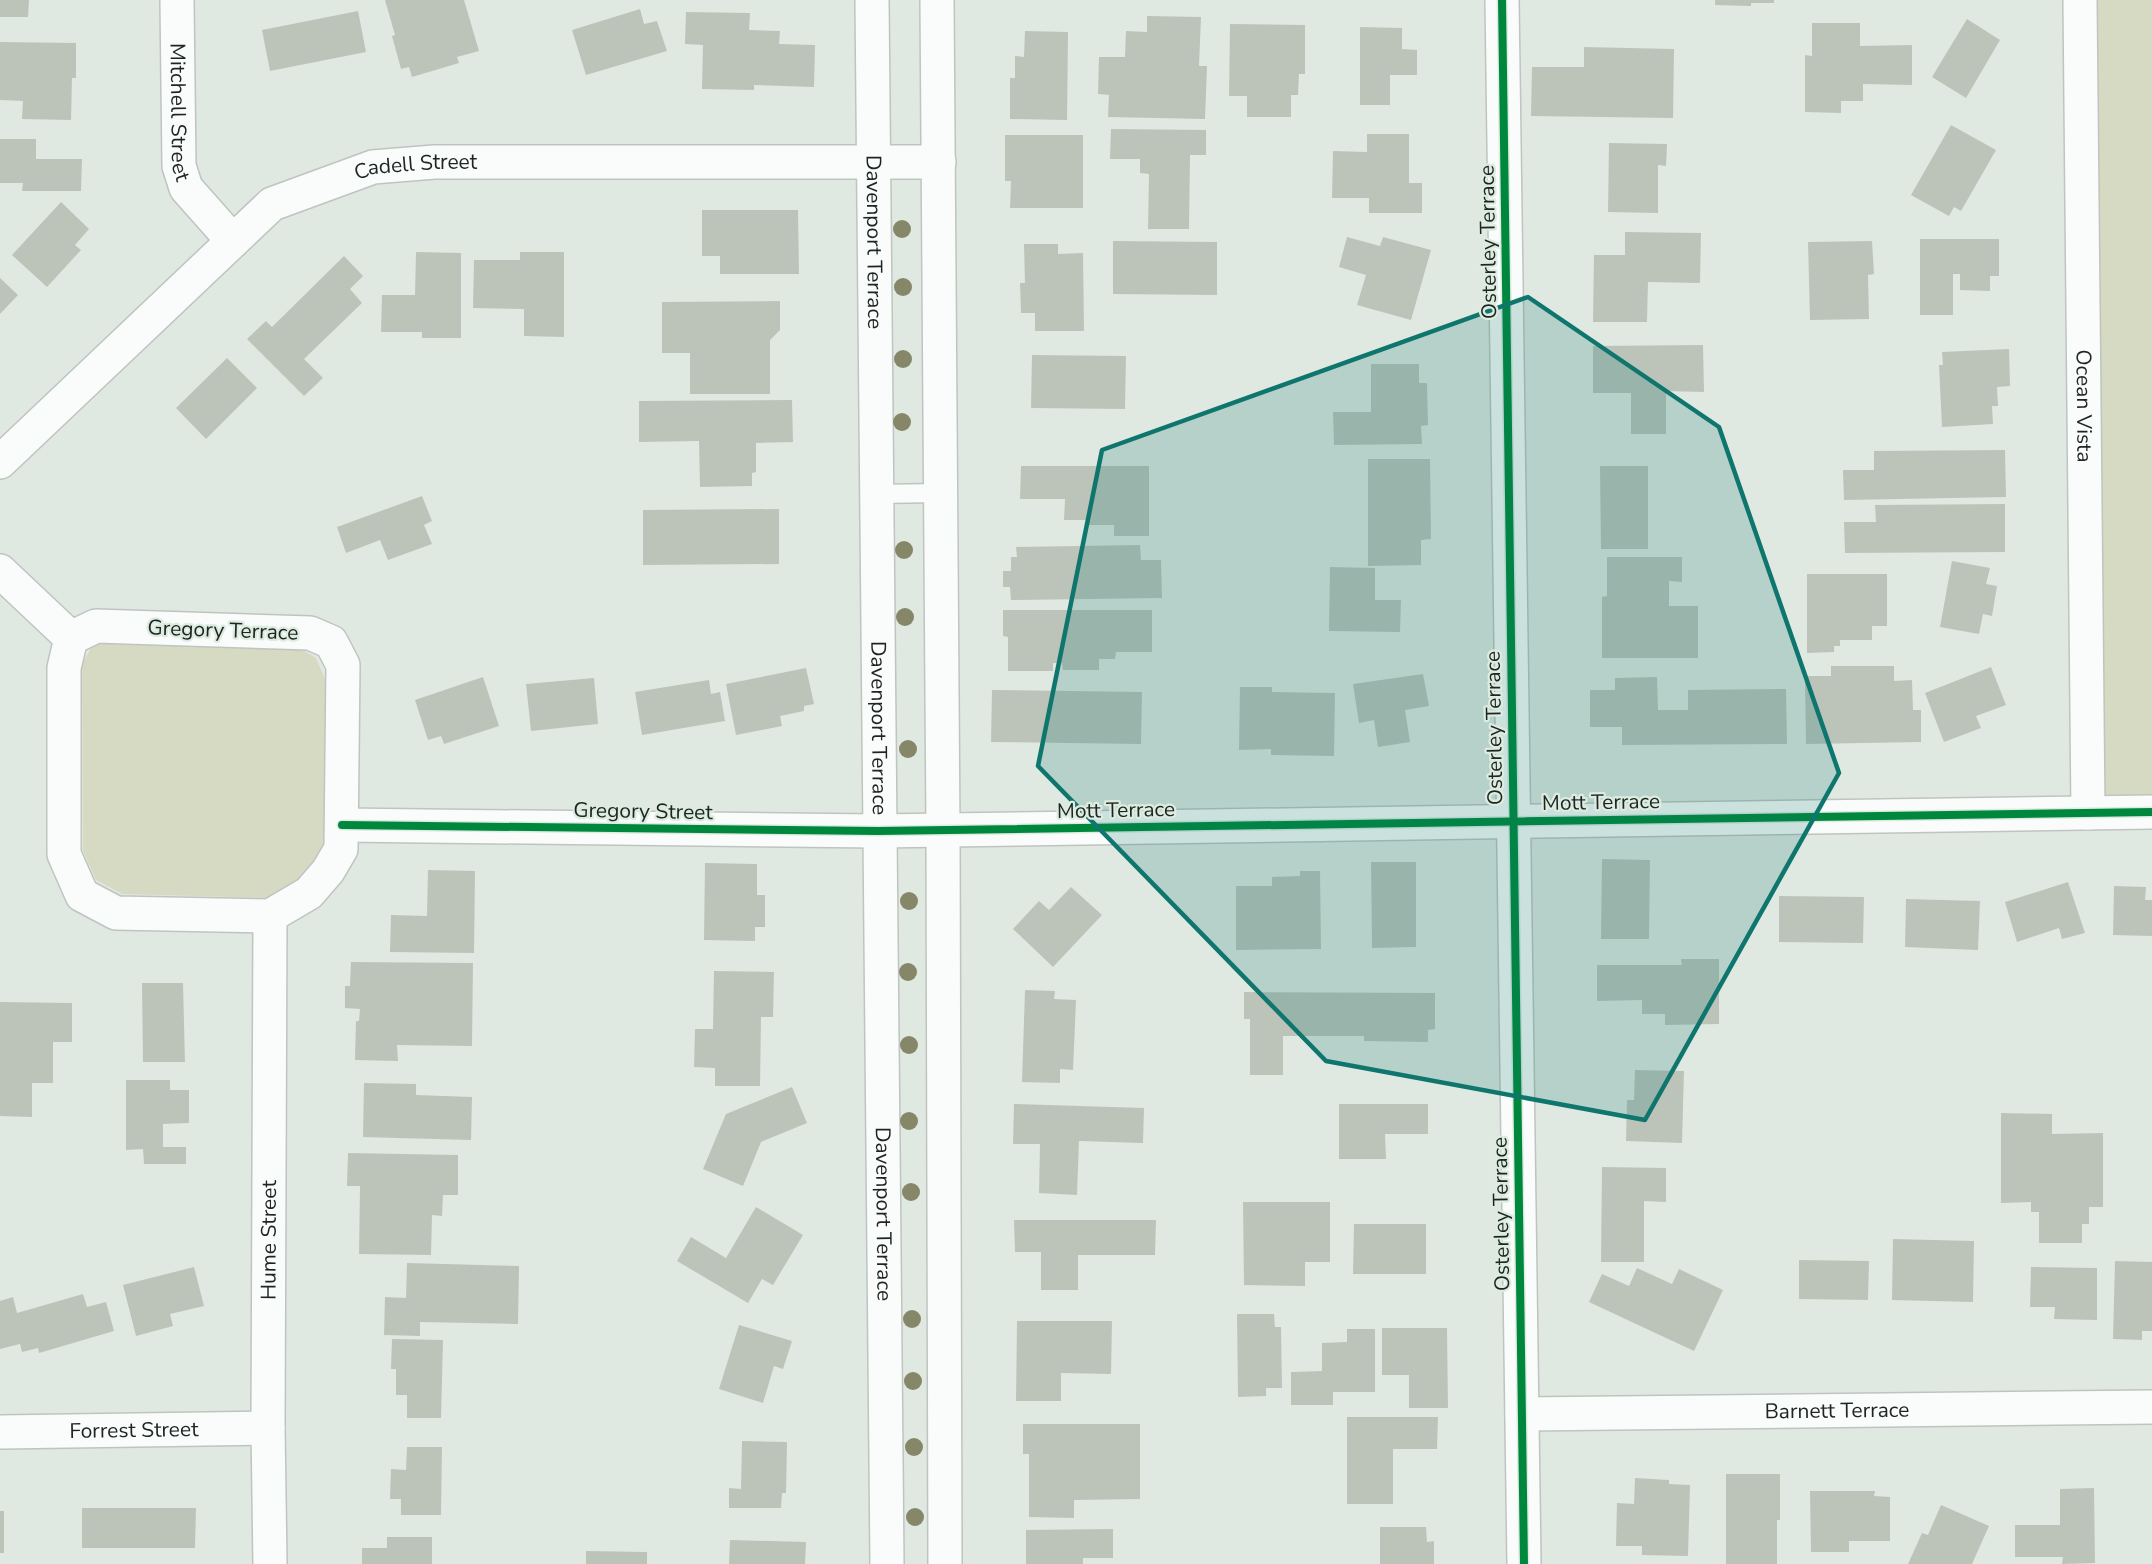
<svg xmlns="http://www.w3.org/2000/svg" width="2152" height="1564" font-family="'Nunito Sans',sans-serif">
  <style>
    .green { fill: #d7dac3 }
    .building { fill: #bcc4ba }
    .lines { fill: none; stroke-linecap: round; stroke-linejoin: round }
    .service-casing { stroke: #bfc4c0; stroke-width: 21 }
    .minor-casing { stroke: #bfc4c0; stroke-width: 36 }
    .service { stroke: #fafcfb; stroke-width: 18 }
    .minor { stroke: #fafcfb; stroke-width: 33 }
    .cycleway-casing { stroke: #ddece1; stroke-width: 11 }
    .cycleway { stroke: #00873e; stroke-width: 8 }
    .tree { fill: #858768 }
    .marked { fill: #0f766e; fill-opacity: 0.2; stroke: #0f766e; stroke-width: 4.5; stroke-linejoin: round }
    .labels { text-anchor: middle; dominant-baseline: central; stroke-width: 4.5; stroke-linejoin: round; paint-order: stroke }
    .street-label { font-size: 21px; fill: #1e2420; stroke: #ddece1 }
  </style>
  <rect width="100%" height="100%" fill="#e0e8e2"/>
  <!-- green -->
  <g class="green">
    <polygon points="2089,0 2152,0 2152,803 2095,803"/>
    <polygon points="104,642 294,645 316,658 325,679 325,846 315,869 295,885 265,898 122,894 96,880 83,851 82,664 91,648"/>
  </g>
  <!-- building -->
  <g class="building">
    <polygon points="0,0 29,0 28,17 0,17"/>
    <polygon points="385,0 464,0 479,51 457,57 459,63 412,77 409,67 401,69 392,36 395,35"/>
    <polygon points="1715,0 1774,0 1774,3 1751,3 1751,6 1715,5"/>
    <polygon points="640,9 644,24 657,21 667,51 586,75 572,30"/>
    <polygon points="358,11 366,52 270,71 262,30"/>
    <polygon points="686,12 750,13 749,30 780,31 779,44 815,45 814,87 754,85 754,90 702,89 703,45 685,44"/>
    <polygon points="1147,16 1201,17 1199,66 1207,66 1205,119 1108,117 1109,95 1098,94 1099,57 1125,57 1126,31 1147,32"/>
    <polygon points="1967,19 2000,40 1966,98 1932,77"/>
    <polygon points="1812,23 1860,23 1860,46 1912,45 1912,85 1863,84 1863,101 1841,101 1841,113 1805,112 1805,55 1812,56"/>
    <polygon points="1230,24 1305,25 1305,74 1299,74 1298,95 1291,95 1291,117 1247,117 1247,96 1229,96"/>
    <polygon points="1360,27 1402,28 1402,49 1417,50 1417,75 1390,75 1390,105 1360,105"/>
    <polygon points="1025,31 1068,32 1067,120 1010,119 1010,78 1015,78 1015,56 1024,57"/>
    <polygon points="0,42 76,43 76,78 72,78 71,120 22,119 23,101 0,100"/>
    <polygon points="1584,47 1674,49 1673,118 1531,116 1532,67 1584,67"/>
    <polygon points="1951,125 1996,150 1961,211 1954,207 1949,216 1911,195"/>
    <polygon points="1111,129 1206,130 1206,155 1190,155 1189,229 1148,229 1149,174 1140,173 1140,159 1110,159"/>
    <polygon points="1367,134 1409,134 1409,183 1422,183 1422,213 1369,213 1369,198 1332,198 1333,151 1367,152"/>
    <polygon points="1005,135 1083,135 1083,208 1010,208 1011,181 1005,181"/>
    <polygon points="0,139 36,139 36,159 82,159 81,191 22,191 23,183 0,183"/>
    <polygon points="1609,143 1667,144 1666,166 1658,165 1658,213 1608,212"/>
    <polygon points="61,202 89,229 75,245 81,250 47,287 12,255"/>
    <polygon points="702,210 798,210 799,274 720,274 720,256 702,256"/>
    <polygon points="1625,232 1701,233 1700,283 1648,282 1647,322 1593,322 1594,255 1625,255"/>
    <polygon points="1347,237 1380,246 1383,237 1431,250 1411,320 1357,305 1366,275 1339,267"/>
    <polygon points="1920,239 1999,239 1999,276 1990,276 1990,291 1960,290 1960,274 1953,274 1953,315 1920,315"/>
    <polygon points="1113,241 1217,242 1217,295 1113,294"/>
    <polygon points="1872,241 1874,274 1868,275 1869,319 1810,320 1808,242"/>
    <polygon points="1024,244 1058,244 1058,254 1083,253 1084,331 1035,331 1035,313 1021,313 1020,283 1025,283"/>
    <polygon points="416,252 461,253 461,338 422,338 422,332 381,332 382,295 415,295"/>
    <polygon points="520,252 564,252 564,337 524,336 524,309 473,308 474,260 520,260"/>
    <polygon points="344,256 363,276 350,289 362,303 304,359 323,378 304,396 247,339 266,321 272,327"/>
    <polygon points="0,278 18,295 0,314"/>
    <polygon points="780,301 780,330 770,340 770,394 690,394 690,353 662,353 662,302"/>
    <polygon points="1703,345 1704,392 1666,391 1666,434 1631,434 1631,393 1593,393 1593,346"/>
    <polygon points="2009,349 2010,386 1997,387 1998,406 1992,406 1993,424 1942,427 1939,365 1943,365 1942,352"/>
    <polygon points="1032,355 1126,356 1125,409 1031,408"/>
    <polygon points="227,358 257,388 206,439 176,408"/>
    <polygon points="1371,364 1419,364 1419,383 1427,383 1428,425 1421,426 1422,444 1334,445 1333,412 1371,412"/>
    <polygon points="792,400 793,442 756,443 756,472 752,473 752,486 700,487 699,441 639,442 639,401"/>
    <polygon points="2005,450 2006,497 1844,500 1843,470 1874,470 1874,451"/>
    <polygon points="1368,459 1430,459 1431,539 1421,540 1421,565 1368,566"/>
    <polygon points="1021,466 1149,466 1149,536 1114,536 1114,525 1087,525 1087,520 1064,520 1065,499 1020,499"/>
    <polygon points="1600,466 1648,466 1648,549 1601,549"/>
    <polygon points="422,496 432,521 424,525 432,544 388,560 380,540 346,553 337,527"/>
    <polygon points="2005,504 2005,552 1845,553 1844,522 1876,522 1875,505"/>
    <polygon points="779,509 779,564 643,565 643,510"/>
    <polygon points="1140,545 1141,560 1161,560 1162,598 1011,600 1010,587 1003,587 1003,571 1011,571 1011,557 1017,557 1016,547"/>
    <polygon points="1607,557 1682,557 1682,582 1669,581 1669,606 1698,606 1698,658 1602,658 1602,597 1607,596"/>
    <polygon points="1952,561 1990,568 1986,584 1997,586 1992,616 1983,614 1979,634 1940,627"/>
    <polygon points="1330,567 1375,568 1375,600 1401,600 1400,632 1329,631"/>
    <polygon points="1807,574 1887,574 1887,626 1872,626 1872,640 1840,640 1840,646 1834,646 1834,652 1807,653"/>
    <polygon points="1003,610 1152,610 1152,652 1116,652 1115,659 1099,659 1099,670 1063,670 1062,663 1053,663 1053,671 1008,671 1008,637 1003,636"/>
    <polygon points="1831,666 1894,666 1894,681 1912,680 1913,710 1921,710 1921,742 1806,744 1805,676 1831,676"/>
    <polygon points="1991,667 2006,705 1976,716 1981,728 1944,742 1925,693"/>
    <polygon points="806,668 814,704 804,706 804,711 780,716 782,726 736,735 726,684"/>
    <polygon points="1423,674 1429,706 1405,710 1410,742 1378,747 1374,720 1359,723 1353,684"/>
    <polygon points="483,677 499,726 444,744 441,736 428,740 415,700"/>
    <polygon points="1657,677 1658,710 1688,710 1688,690 1786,689 1787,744 1622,745 1622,727 1590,727 1590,690 1615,690 1615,678"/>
    <polygon points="594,678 598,724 531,731 526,684"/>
    <polygon points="709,680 711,694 720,692 725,721 642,735 635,692"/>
    <polygon points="1240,687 1272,687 1272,692 1335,693 1334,756 1271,755 1271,749 1239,750"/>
    <polygon points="992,690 1142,692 1141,744 991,742"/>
    <polygon points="1602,859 1650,860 1649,939 1601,939"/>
    <polygon points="1371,862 1416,862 1416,947 1372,948"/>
    <polygon points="705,863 757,864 757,895 765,895 765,927 755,927 755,941 704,940"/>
    <polygon points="428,870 475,871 474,953 390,952 391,915 427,916"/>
    <polygon points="1300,871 1320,871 1321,949 1236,950 1236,886 1272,886 1272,877 1300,876"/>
    <polygon points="2068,882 2085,933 2062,939 2059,928 2017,942 2005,902"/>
    <polygon points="2114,886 2146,887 2145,900 2152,900 2152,936 2113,935"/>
    <polygon points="1071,887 1102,915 1053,967 1013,929 1039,901 1049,910"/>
    <polygon points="1779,896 1864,897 1863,943 1779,942"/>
    <polygon points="1906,899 1980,901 1978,950 1905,947"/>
    <polygon points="1681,959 1719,959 1719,1024 1665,1025 1665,1014 1642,1014 1642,1000 1597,1001 1597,965 1682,965"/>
    <polygon points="351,962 473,963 472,1046 397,1045 398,1061 355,1060 356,1021 359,1021 360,1009 345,1008 345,986 350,986"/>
    <polygon points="714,971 774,972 773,1017 761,1017 760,1086 715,1086 715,1068 694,1067 695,1029 713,1029"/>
    <polygon points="142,983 183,983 185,1062 143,1062"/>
    <polygon points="1025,990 1055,991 1054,999 1076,1000 1073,1070 1060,1069 1060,1083 1022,1082"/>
    <polygon points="1244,992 1435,993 1435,1029 1428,1030 1428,1042 1364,1041 1364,1036 1283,1036 1283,1075 1250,1075 1250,1019 1244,1019"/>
    <polygon points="0,1002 72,1003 72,1042 53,1042 53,1083 32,1083 32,1117 0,1116"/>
    <polygon points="1635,1070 1684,1071 1682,1143 1626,1141 1627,1100 1634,1100"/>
    <polygon points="126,1080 170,1080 170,1090 189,1090 189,1123 163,1124 163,1147 186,1147 186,1164 144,1164 143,1149 126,1150"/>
    <polygon points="364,1083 416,1084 416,1095 472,1097 471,1140 363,1137"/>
    <polygon points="792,1087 807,1123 761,1142 743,1186 703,1169 726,1114"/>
    <polygon points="1014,1104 1144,1108 1143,1143 1079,1141 1077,1195 1039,1193 1040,1144 1013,1144"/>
    <polygon points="1339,1104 1428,1104 1428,1134 1385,1134 1386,1159 1339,1159"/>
    <polygon points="2001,1113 2052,1114 2052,1134 2103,1133 2103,1207 2089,1207 2089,1224 2082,1224 2082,1243 2039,1243 2039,1212 2031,1212 2031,1202 2001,1203"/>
    <polygon points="348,1153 458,1155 458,1195 443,1195 442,1216 432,1215 431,1255 359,1254 360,1186 347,1186"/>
    <polygon points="1602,1167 1666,1168 1666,1202 1644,1201 1644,1262 1601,1262"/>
    <polygon points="1243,1202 1330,1202 1330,1262 1305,1262 1305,1286 1244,1285"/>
    <polygon points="756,1207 803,1235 773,1285 762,1279 748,1303 677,1261 691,1237 726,1258"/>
    <polygon points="1014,1220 1156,1220 1155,1255 1078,1255 1078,1290 1041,1290 1041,1252 1015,1252"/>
    <polygon points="1354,1224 1426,1224 1426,1274 1353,1274"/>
    <polygon points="1893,1239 1974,1241 1973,1302 1892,1300"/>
    <polygon points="1799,1260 1869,1261 1868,1300 1799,1299"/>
    <polygon points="2115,1261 2152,1262 2152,1331 2142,1331 2142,1340 2113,1339"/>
    <polygon points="407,1263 519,1266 518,1324 420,1322 420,1336 384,1335 385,1297 406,1298"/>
    <polygon points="194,1267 204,1306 170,1314 173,1326 136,1336 123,1285"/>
    <polygon points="2031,1267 2097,1268 2097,1320 2054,1319 2055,1307 2030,1307"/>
    <polygon points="1637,1268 1672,1284 1679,1269 1723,1290 1694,1351 1589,1302 1602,1274 1629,1286"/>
    <polygon points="83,1294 87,1307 106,1302 114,1331 39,1353 38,1348 22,1352 20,1344 0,1349 0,1301 13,1297 17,1313"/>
    <polygon points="1237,1314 1274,1314 1275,1327 1281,1327 1282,1388 1266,1388 1266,1396 1238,1397"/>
    <polygon points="1017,1321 1112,1321 1111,1374 1061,1373 1061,1401 1016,1401"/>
    <polygon points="739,1325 792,1341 783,1369 774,1366 763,1403 719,1389"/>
    <polygon points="1382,1328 1447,1328 1448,1408 1409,1408 1409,1375 1382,1375"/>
    <polygon points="1347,1329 1375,1329 1375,1392 1333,1392 1333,1405 1291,1405 1291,1372 1322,1371 1322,1343 1347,1342"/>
    <polygon points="392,1339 443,1340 441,1418 407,1418 407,1395 396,1395 396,1369 391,1369"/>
    <polygon points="1347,1417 1438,1417 1437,1449 1393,1449 1393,1504 1347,1504"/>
    <polygon points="1023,1424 1140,1424 1140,1499 1074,1500 1074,1518 1029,1517 1029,1454 1023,1454"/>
    <polygon points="742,1441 787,1442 786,1493 782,1493 781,1508 729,1508 729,1488 741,1489"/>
    <polygon points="407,1447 442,1447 441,1515 401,1515 401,1499 390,1499 391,1469 406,1470"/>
    <polygon points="1726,1474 1780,1474 1780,1520 1777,1520 1777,1564 1726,1564"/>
    <polygon points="1635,1478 1669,1480 1669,1484 1690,1485 1688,1556 1642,1555 1642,1546 1616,1546 1617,1503 1634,1504"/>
    <polygon points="2094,1488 2095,1563 2062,1564 2063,1557 2015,1557 2015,1525 2060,1525 2060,1489"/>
    <polygon points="1810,1491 1875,1491 1874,1496 1890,1497 1890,1541 1849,1541 1849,1552 1811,1552"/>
    <polygon points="1941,1505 1989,1526 1972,1564 1908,1564 1922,1533 1928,1535"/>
    <polygon points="82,1508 196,1508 195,1548 82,1548"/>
    <rect x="0" y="1511" width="4" height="42"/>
    <polygon points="1380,1527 1426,1527 1427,1542 1434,1541 1434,1564 1380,1564"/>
    <polygon points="1113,1529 1113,1558 1083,1558 1083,1564 1026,1564 1026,1530"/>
    <polygon points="387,1537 432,1537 432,1564 362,1564 362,1548 387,1548"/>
    <polygon points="730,1540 806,1542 805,1564 729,1564"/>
    <polygon points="586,1551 647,1552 647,1564 586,1564"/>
  </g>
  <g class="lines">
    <!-- service casing -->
    <g class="service-casing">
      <polyline id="service" points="876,494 940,493"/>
    </g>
    <!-- minor casing -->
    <g class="minor-casing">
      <g id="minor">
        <path id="s1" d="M177,0L179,166L186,188L233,241"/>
        <path id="s2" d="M872,0L887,1564"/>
        <polyline points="937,0 943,831 945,1564"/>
        <polyline points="1502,0 1524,1564"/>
        <path id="s3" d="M2080,0L2088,813"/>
        <path id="s4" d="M0,462L272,204L373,167L434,162H939"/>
        <polyline points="0,571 71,638"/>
        <polygon points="96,626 310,633 331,642 343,665 341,849 328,871 309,893 270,916 116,913 82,895 64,854 64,668 71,638"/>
        <polyline points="342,825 878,831 2152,812"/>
        <path id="s5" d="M1522,1414L2152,1407"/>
        <path id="s6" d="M0,1432L268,1428"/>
        <path id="s7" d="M270,1564L268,1428L270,916"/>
      </g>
    </g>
    <!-- service -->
    <use href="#service" class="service"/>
    <!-- minor -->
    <use href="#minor" class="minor"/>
    <!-- cycleway casing -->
    <g class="cycleway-casing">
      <g id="cycleway">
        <polyline points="1502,0 1524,1564"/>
        <polyline points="342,825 878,831 2152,812"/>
      </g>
    </g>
    <!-- cycleway -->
    <use href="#cycleway" class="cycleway"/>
  </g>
  <!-- trees -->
  <g class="tree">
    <circle cx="902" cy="229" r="9"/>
    <circle cx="903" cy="287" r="9"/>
    <circle cx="903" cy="359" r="9"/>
    <circle cx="902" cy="422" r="9"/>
    <circle cx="904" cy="550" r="9"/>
    <circle cx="905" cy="617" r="9"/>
    <circle cx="908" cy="749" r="9"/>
    <circle cx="909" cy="901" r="9"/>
    <circle cx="908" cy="972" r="9"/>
    <circle cx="909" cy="1045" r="9"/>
    <circle cx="909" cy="1121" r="9"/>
    <circle cx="911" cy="1192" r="9"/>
    <circle cx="912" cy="1319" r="9"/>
    <circle cx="913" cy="1381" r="9"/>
    <circle cx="914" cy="1447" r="9"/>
    <circle cx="915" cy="1517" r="9"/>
  </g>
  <!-- marked area -->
  <path class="marked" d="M1528,297L1719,427L1839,773L1645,1120L1326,1061L1038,766L1102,450Z"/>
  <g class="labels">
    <!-- street labels -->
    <g class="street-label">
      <text stroke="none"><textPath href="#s1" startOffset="112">Mitchell Street</textPath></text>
      <text stroke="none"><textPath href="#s4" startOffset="525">Cadell Street</textPath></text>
      <text stroke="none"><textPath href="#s2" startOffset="242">Davenport Terrace</textPath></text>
      <text transform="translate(1488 242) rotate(-91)">Osterley Terrace</text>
      <text stroke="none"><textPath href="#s3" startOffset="406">Ocean Vista</textPath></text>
      <text transform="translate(223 630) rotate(2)">Gregory Terrace</text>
      <text stroke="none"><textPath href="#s2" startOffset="728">Davenport Terrace</textPath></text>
      <text transform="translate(1494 728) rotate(-91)">Osterley Terrace</text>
      <text transform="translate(1601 802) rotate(-1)">Mott Terrace</text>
      <text transform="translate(1116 810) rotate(-1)">Mott Terrace</text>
      <text transform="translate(643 811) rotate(1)">Gregory Street</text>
      <text stroke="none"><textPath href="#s2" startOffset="1214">Davenport Terrace</textPath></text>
      <text transform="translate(1501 1214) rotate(-91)">Osterley Terrace</text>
      <text stroke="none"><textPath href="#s7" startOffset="324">Hume Street</textPath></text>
      <text stroke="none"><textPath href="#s5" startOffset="315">Barnett Terrace</textPath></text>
      <text stroke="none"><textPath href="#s6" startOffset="134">Forrest Street</textPath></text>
    </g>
  </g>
</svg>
